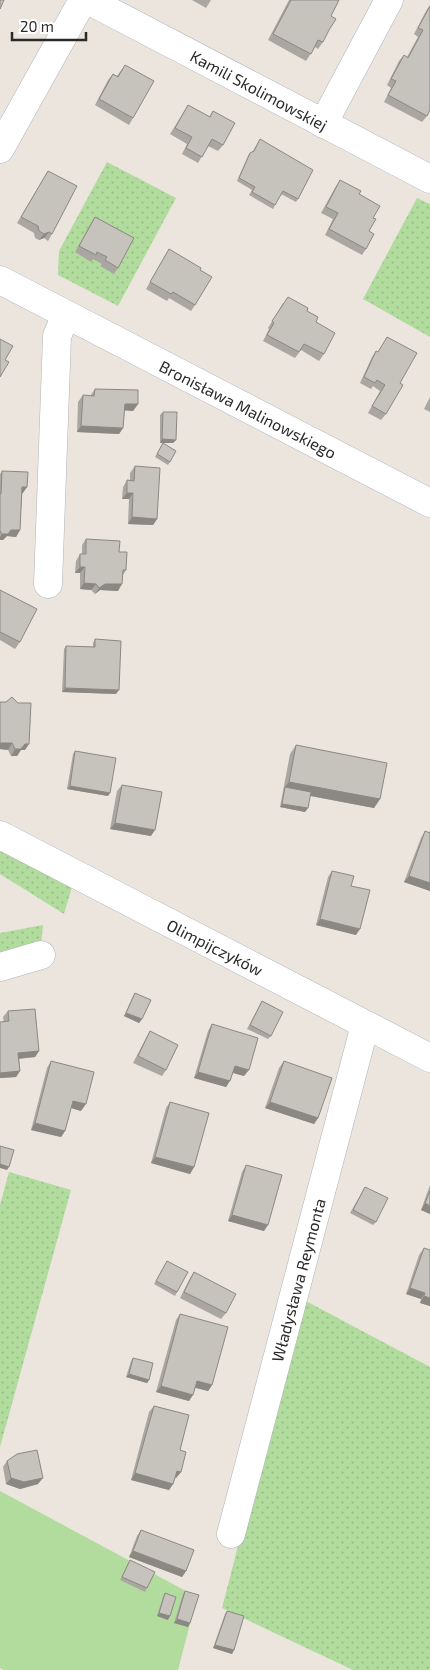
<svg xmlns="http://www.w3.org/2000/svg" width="430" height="1670" font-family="'Exo 2',sans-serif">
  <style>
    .grass { fill: url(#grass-dots) }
    .garden { fill: #b1dc9e }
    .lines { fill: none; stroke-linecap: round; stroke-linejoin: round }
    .minor-casing { stroke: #b0b3bc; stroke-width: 29 }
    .minor { stroke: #fff; stroke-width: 28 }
    .wall { fill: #aaa7a2 }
    .shaded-wall { fill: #8b8884 }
    .building { fill: #c6c2bc; stroke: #8b8884 }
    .labels { text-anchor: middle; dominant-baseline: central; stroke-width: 4; stroke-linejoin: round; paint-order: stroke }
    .street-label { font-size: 16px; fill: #2a2a2a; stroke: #fff }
  </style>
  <defs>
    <pattern id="grass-dots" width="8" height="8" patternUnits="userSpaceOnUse" patternTransform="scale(1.25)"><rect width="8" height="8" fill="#b1dc9e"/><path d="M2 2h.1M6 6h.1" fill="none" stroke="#98bd88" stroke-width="1.8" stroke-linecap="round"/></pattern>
  </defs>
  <rect width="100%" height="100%" fill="#ebe5dd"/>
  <!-- grass -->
  <g class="grass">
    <polygon points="107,162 176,198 118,306 58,275 59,251"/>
    <polygon points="417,198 430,204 430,337 363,299"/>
    <polygon points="0,848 72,887 64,914 0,874"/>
    <polygon points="43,925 41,946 0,956 0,933"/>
    <polygon points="9,1172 71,1190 0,1447 0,1205"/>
    <polygon points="302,1299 430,1367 430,1670 353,1670 222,1608"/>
  </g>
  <!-- garden -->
  <polygon class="garden" points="0,1491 197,1597 178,1670 4,1670 0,1668"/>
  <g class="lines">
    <!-- minor casing -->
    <g class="minor-casing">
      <g id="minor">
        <polyline points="88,0 430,179"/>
        <polyline points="323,124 389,0"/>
        <polyline points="0,149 83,0"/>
        <polyline points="0,280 430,503"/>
        <polyline points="48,584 57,336 66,315"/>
        <polyline points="0,835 430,1058"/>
        <polyline points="0,967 41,955"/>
        <polyline points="231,1534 365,1025"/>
      </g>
    </g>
    <!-- minor -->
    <use href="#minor" class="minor"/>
  </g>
  <!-- wall -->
  <g class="wall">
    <polygon points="192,0 211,0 206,8"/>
    <polygon points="289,0 339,0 331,16 323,42 318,49 315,47 306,61 268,40"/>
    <polygon points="430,5 427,116 422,122 384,102 391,88 387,85 399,61 404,55 407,57 418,37 414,34 426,11"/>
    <polygon points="125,65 133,118 129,125 95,105 108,80 113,74 117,76"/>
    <polygon points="188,105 209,117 213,111 223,145 218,151 208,146 198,163 182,154 187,144 170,134"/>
    <polygon points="260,139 298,199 296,202 281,194 273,209 249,195 252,190 237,181 248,156 250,153 253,151"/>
    <polygon points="48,171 52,234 48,241 44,238 39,240 35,238 34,233 17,223"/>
    <polygon points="340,180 359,194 373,218 369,231 366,249 362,255 325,235 333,219 321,213 336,186"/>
    <polygon points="95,217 118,268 114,274 100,266 102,264 93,259 91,262 75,252 91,223"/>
    <polygon points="169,249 200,270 195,305 191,311 169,298 167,301 146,289"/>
    <polygon points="283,303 307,311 316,322 324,354 319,361 301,350 295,358 263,341 269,329 268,328"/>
    <polygon points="387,337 400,383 386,414 381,420 368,413 380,391 373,386 371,389 360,383 372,357 376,351 378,352"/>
    <polygon points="95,389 138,404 133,411 124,410 123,428 119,434 77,432 78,402 83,395 90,396"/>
    <polygon points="430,397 430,412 424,409"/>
    <polygon points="163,412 176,440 173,443 160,443 160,415"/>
    <polygon points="163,443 170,462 168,465 155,457"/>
    <polygon points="135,466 157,519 153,525 128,524 129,499 122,499 123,487 127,480 130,481 130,473"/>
    <polygon points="2,471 27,487 22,494 20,530 16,537 7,536 3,540 0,540 0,474"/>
    <polygon points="86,539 119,552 126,570 123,575 118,591 100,590 95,594 91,590 80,589 80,573 75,573 76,561 80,554 82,554 82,545"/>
    <polygon points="0,590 20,642 15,649 0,640"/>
    <polygon points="95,639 116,694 62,692 64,649 66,646 93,647 93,643"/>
    <polygon points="0,702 25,750 21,750 17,756 11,756 8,750 0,749"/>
    <polygon points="296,745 380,799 374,808 310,796 305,812 280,807 290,754"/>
    <polygon points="75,751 108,796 67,789 73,754"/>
    <polygon points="122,785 151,836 110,829 117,791"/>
    <polygon points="430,830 430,891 404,882 421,838 425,831 429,833"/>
    <polygon points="332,871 351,886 356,935 316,925 328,877"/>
    <polygon points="135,993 142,1019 139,1023 124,1016 133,996"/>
    <polygon points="262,1001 271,1036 268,1039 247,1029"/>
    <polygon points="8,1011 39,1051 35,1057 19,1059 20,1071 16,1077 0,1078 0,1022 4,1022 3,1017"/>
    <polygon points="212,1024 244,1076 233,1073 226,1087 194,1078 208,1031"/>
    <polygon points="150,1031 166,1070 162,1076 133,1063 146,1038"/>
    <polygon points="51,1061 81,1111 71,1108 65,1131 61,1137 31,1130 47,1068"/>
    <polygon points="284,1061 318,1118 314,1124 265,1108 279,1068"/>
    <polygon points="170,1102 194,1167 190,1174 151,1163 166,1108"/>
    <polygon points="246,1165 264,1231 228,1221 242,1172"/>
    <polygon points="430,1185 430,1214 421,1210"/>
    <polygon points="365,1187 376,1222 373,1225 350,1213"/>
    <polygon points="424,1248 430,1250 430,1306 420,1303 421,1299 406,1294 419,1255"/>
    <polygon points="167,1261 177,1292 175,1296 154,1284"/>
    <polygon points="194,1272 226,1313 221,1319 180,1298 190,1278"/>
    <polygon points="180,1314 212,1385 208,1391 195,1388 189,1401 156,1392 176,1320"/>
    <polygon points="133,1358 149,1380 147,1383 126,1377 131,1361"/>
    <polygon points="154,1406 180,1450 181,1472 176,1478 175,1478 173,1484 169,1490 131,1480 149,1412"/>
    <polygon points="7,1461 38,1484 20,1489 6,1484 3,1467"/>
    <polygon points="141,1530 186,1571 182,1577 129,1557 137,1536"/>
    <polygon points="130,1560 147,1588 145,1592 120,1580"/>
    <polygon points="185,1591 188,1627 174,1623 183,1594"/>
    <polygon points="165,1593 168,1620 157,1616 163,1597"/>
    <polygon points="227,1611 234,1650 232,1654 213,1648 225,1614"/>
  </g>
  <!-- shaded-wall -->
  <g class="shaded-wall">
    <polygon points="49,232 44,238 39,240 44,234"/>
    <polygon points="125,404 138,404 133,411 120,410"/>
    <polygon points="81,426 123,428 119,434 77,432"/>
    <polygon points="162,439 176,440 173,443 160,443"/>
    <polygon points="22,487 27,487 22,494"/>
    <polygon points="127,493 133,493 129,499 122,499"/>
    <polygon points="132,517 157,519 153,525 128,524"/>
    <polygon points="11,530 20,530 16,537 7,536 3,540 0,540 0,537 2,534"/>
    <polygon points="80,567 85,567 80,573 75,573"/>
    <polygon points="84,583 96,584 91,590 80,589"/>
    <polygon points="105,584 122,584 118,591 100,590 95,594 99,588"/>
    <polygon points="65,688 119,690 116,694 62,692"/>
    <polygon points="0,743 12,743 8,750 0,749"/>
    <polygon points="25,744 29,744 25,750 21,750 17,756 11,756 15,749"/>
    <polygon points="289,782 380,799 374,808 285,791 285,787"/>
    <polygon points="70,786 110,793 108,796 67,789"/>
    <polygon points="282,804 308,808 305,812 280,807"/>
    <polygon points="115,823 155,830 151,836 110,829"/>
    <polygon points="409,876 430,883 430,891 404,882"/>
    <polygon points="320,919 360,929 356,935 316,925"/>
    <polygon points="126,1013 142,1019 139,1023 124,1016"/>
    <polygon points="39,1051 35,1057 14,1059 18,1053"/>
    <polygon points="235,1066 249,1070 244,1076 230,1072"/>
    <polygon points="20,1071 16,1077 0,1078 0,1073"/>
    <polygon points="198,1072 230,1081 226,1087 194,1078"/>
    <polygon points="73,1101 86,1104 81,1111 68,1107"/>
    <polygon points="270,1102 318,1118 314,1124 265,1108"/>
    <polygon points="35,1123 65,1131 61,1137 31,1130"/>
    <polygon points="155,1157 194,1167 190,1174 151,1163"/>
    <polygon points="0,1164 9,1167 7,1170 0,1168"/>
    <polygon points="425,1203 430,1206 430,1214 421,1210"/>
    <polygon points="232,1215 268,1225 264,1231 228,1221"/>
    <polygon points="410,1288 425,1293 421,1299 406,1294"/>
    <polygon points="424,1296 430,1298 430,1306 420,1303"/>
    <polygon points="129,1374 149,1380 147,1383 126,1377"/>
    <polygon points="197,1381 212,1385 208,1391 193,1387"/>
    <polygon points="161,1386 193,1395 189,1401 156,1392"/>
    <polygon points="177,1471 181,1472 176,1478 172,1477"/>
    <polygon points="135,1473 173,1484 169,1490 131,1480"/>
    <polygon points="11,1478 43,1478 38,1484 20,1489 6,1484"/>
    <polygon points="133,1551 186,1571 182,1577 129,1557"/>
    <polygon points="159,1613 170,1616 168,1620 157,1616"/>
    <polygon points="177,1619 190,1623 188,1627 174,1623"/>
    <polygon points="215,1645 234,1650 232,1654 213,1648"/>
  </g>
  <!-- building -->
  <g class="building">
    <polygon points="0,0 4,0 0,9"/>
    <polygon points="291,0 339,0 331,16 336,19 329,30 323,42 318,40 311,54 273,34"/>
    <polygon points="430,6 430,110 427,116 388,95 396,81 391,79 404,55 408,58 423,30 418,28"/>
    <polygon points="125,65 154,81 133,118 99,99 113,74 118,77"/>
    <polygon points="188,105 210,117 213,111 235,123 223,145 212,139 202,157 186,148 192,137 175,128"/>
    <polygon points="260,139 313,170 298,199 283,191 275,205 252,192 255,187 239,178 250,153 254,151"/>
    <polygon points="48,171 77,186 52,234 49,232 44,234 39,231 38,226 21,217"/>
    <polygon points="340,180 361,191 359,194 380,206 373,218 376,219 369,231 374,234 366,249 329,229 338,213 326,207"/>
    <polygon points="95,217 134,238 118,268 105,260 107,257 97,252 96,255 79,246"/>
    <polygon points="169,249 201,268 200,270 212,277 195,305 173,292 171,294 150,282"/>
    <polygon points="288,297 308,308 307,311 318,317 316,322 335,333 324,354 304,344 299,352 267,335 274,323 272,321"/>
    <polygon points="387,337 417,353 400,383 403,385 386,414 372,406 385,385 377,380 375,383 364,377 376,351 378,352"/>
    <polygon points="0,339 13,346 5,360 9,362 0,377"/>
    <polygon points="95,389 138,390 138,404 125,404 123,428 81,426 83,395 94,396"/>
    <polygon points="163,412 177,412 176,440 162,439"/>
    <polygon points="163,443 176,451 170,462 157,454"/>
    <polygon points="135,466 160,468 157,519 132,517 133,493 127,493 127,480 134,481"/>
    <polygon points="2,471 28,472 27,487 22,487 20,530 11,530 8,534 2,534 0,531 0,494 1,494"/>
    <polygon points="86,539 120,541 119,552 127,552 126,570 123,570 122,584 105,584 99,588 96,584 84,583 85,567 80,567 80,554 86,554"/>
    <polygon points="0,590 37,609 20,642 0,632"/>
    <polygon points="95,639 121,641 119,690 65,688 66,646 95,647"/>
    <polygon points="12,697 18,703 31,703 29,744 25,744 21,749 15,749 12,743 0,743 0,702 6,702"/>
    <polygon points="296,745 387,763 380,799 289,782"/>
    <polygon points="75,751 116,758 110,793 70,786"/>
    <polygon points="122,785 162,792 155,830 115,823"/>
    <polygon points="285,787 311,792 308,808 282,804"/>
    <polygon points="425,831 430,833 430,883 409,876"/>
    <polygon points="332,871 354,876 351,886 370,890 360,929 320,919"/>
    <polygon points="135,993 151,1000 142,1019 126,1013"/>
    <polygon points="262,1001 283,1012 271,1036 250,1025"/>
    <polygon points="35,1009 39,1051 18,1053 20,1071 0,1073 0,1022 9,1021 8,1011"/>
    <polygon points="212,1024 258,1038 249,1070 235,1066 230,1081 198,1072"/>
    <polygon points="150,1031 178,1045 166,1070 138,1056"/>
    <polygon points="51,1061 94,1072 86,1104 73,1101 65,1131 35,1123"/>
    <polygon points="284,1061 332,1078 318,1118 270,1102"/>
    <polygon points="170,1102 209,1113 194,1167 155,1157"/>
    <polygon points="0,1146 14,1150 9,1167 0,1164"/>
    <polygon points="246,1165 282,1175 268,1225 232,1215"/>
    <polygon points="365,1187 388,1198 376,1222 353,1210"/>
    <polygon points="430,1191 430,1206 425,1203"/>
    <polygon points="424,1248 430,1250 430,1298 424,1296 425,1293 410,1288"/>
    <polygon points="167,1261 188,1272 177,1292 156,1281"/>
    <polygon points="194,1272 236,1294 226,1313 184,1292"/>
    <polygon points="180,1314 228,1327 212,1385 197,1381 193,1395 161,1386"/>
    <polygon points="133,1358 153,1363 149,1380 129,1374"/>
    <polygon points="154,1406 189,1415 180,1450 186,1452 181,1472 177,1471 173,1484 135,1473"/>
    <polygon points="37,1450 43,1478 24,1482 11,1478 7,1461 17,1454"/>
    <polygon points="141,1530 194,1550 186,1571 133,1551"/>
    <polygon points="130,1560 155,1572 147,1588 122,1577"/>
    <polygon points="185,1591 199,1595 190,1623 177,1619"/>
    <polygon points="165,1593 176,1597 170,1616 159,1613"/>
    <polygon points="227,1611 244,1616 234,1650 215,1645"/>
  </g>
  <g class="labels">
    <!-- street labels -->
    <g class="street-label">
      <text transform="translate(259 90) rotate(28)">Kamili Skolimowskiej</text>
      <text transform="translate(248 409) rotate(27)">Bronisława Malinowskiego</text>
      <text transform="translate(215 947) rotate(27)">Olimpijczyków</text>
      <text transform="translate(298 1280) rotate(-75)">Władysława Reymonta</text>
    </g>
  </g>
  <!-- scale -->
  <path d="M12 32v8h74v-8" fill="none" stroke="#2a2a2a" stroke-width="2.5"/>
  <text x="20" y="32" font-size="15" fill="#2a2a2a" stroke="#ffffff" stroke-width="4" paint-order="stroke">20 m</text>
</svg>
